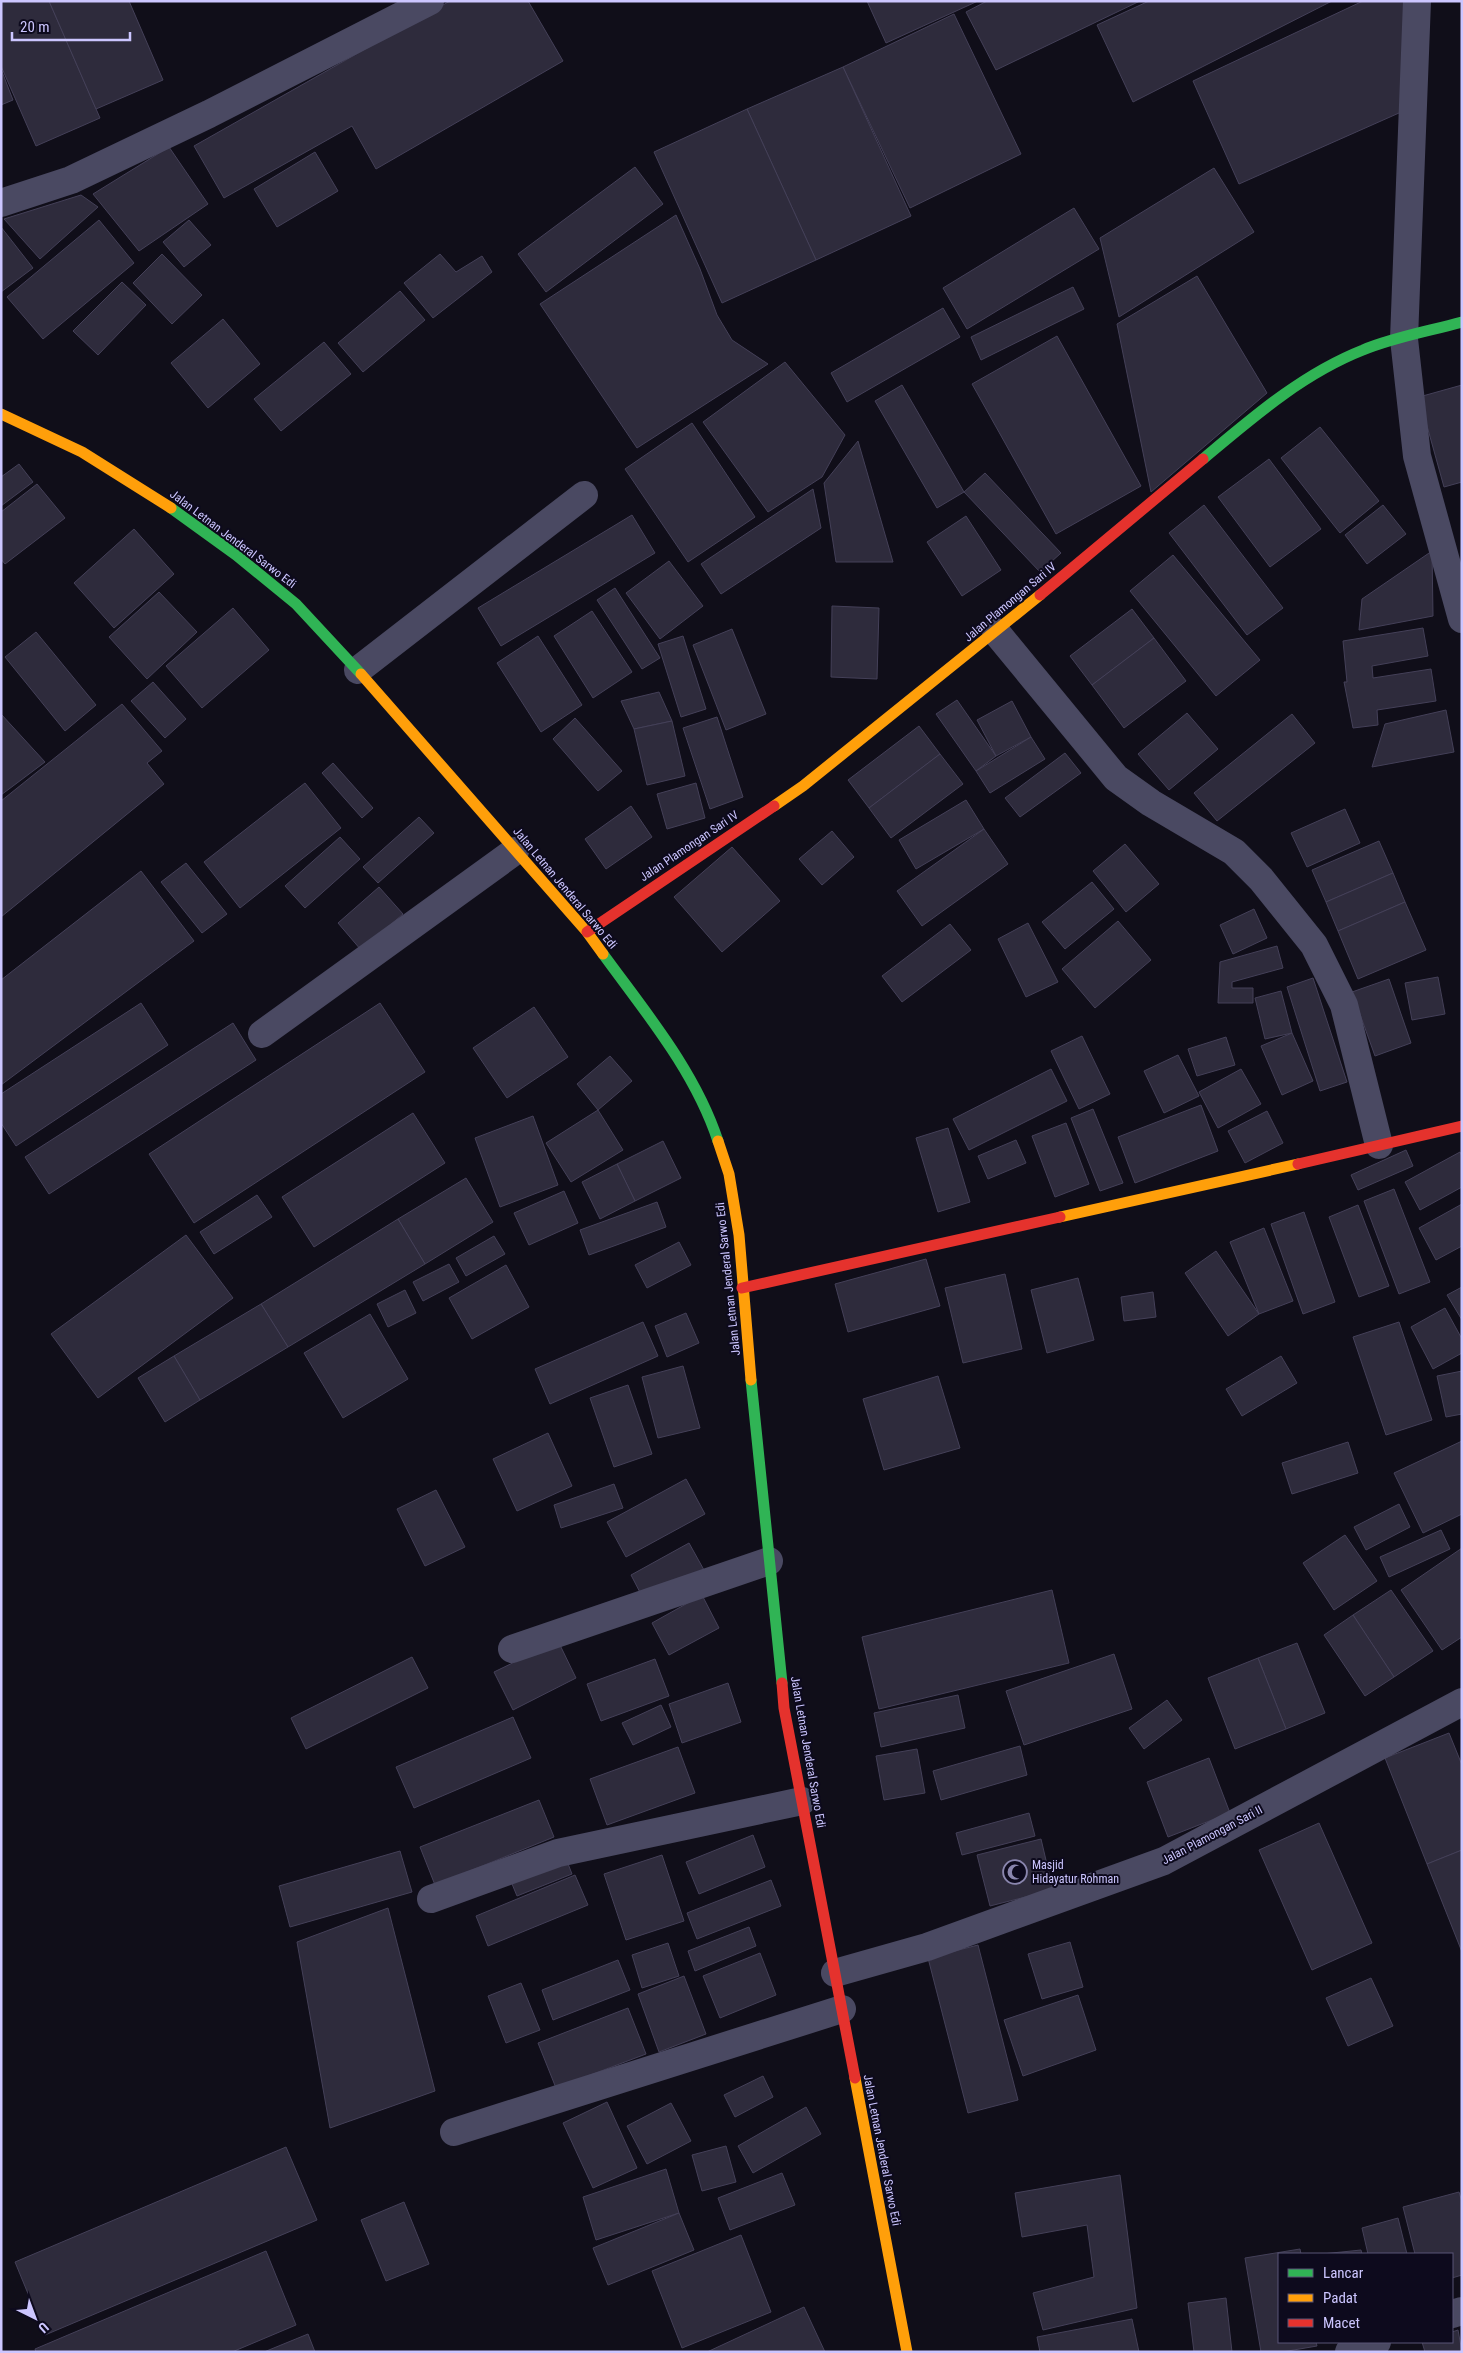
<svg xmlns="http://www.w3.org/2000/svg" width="1463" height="2353" font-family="'Roboto Condensed',sans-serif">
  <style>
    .building { fill: #2e2b3c; stroke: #444058 }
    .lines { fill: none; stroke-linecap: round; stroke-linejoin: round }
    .street { stroke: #4a4962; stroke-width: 28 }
    .fast { stroke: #30b455; stroke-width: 11 }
    .slow { stroke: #ff9f0a; stroke-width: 11 }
    .jam { stroke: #e5322d; stroke-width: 11 }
    .labels { text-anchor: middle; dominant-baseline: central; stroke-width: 4; stroke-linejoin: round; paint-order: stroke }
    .street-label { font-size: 12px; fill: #ccc6ff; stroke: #0d0a1d }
    .poi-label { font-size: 12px; fill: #ccc6ff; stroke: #0d0a1d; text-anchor: start }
  </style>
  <rect width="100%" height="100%" fill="#100e19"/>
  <!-- building -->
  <g class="building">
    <polygon points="1,1 49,1 100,118 36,146 1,66"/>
    <polygon points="49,1 129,1 163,80 96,109"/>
    <polygon points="450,1 528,1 563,61 376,169 352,126 224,198 194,146"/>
    <polygon points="867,1 978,1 886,43"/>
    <polygon points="987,1 1140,1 996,70 966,12"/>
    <polygon points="1149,1 1332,1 1133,102 1097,25"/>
    <polygon points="1363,1 1406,1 1408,109 1239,184 1193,81"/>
    <polygon points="954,14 1021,154 910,208 843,67"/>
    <polygon points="843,67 911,216 816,260 747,109"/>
    <polygon points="1,69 13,100 1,105"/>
    <polygon points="747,109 816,260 722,303 654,152"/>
    <polygon points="169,147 208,204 139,251 93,194"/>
    <polygon points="315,152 338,191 277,227 254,189"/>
    <polygon points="635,167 663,204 546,292 518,254"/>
    <polygon points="1214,168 1254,232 1119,317 1100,238"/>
    <polygon points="81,195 98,207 40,259 4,219"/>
    <polygon points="1074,208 1099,249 967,329 943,288"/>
    <polygon points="676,215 700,269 717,315 732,340 768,364 637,448 540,304"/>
    <polygon points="99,220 134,263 43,339 7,297"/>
    <polygon points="189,220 211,245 184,267 163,242"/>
    <polygon points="1,227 33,268 1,292"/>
    <polygon points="162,254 202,295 172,324 133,283"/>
    <polygon points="440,254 456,272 482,256 492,272 433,318 404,283"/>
    <polygon points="1197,276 1267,393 1151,492 1117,324"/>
    <polygon points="122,282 146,305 98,355 73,331"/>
    <polygon points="1073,287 1084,309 981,360 971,337"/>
    <polygon points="400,291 425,320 363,372 338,343"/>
    <polygon points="943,308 960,337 847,402 831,373"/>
    <polygon points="223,319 260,364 208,408 171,363"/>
    <polygon points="1057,336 1141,486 1056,534 972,384"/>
    <polygon points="324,342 351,374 281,431 254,399"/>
    <polygon points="785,362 845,435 822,477 768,512 703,422"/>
    <polygon points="902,385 964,492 937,508 875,401"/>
    <polygon points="1462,385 1462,482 1444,487 1419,397"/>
    <polygon points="692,423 755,517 688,562 625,469"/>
    <polygon points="1320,427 1379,501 1340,533 1281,458"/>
    <polygon points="858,441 893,562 836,562 824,483"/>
    <polygon points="1269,459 1321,529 1270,567 1218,497"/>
    <polygon points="19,464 33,482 1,506 1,477"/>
    <polygon points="985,473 1061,553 1040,572 964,492"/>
    <polygon points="37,484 65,518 5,564 1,559 1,512"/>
    <polygon points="813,489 821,528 721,594 701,564"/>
    <polygon points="1204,505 1283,608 1247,635 1169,533"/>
    <polygon points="1383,505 1406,534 1367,564 1345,535"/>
    <polygon points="632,515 655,553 501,646 478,608"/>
    <polygon points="966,516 1001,570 962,596 927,542"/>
    <polygon points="134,529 174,574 114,628 74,583"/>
    <polygon points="1432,551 1433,616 1359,630 1362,599"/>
    <polygon points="1173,555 1260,660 1216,696 1130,591"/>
    <polygon points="669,561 703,606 660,639 626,593"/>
    <polygon points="615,588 660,658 642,669 597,600"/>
    <polygon points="159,592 197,632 147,679 109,637"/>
    <polygon points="832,606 879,608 877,679 831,677"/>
    <polygon points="233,608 269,650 202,708 166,666"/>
    <polygon points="1132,609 1154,638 1092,685 1070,656"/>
    <polygon points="592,611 632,672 593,698 554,636"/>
    <polygon points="1423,628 1428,656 1372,666 1373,678 1431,669 1436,701 1377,710 1378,725 1353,728 1344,682 1347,682 1343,641"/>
    <polygon points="732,629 766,714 726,730 693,645"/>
    <polygon points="36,632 96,705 65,731 5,657"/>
    <polygon points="538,636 582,705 541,732 497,663"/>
    <polygon points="683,636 706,709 681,717 658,644"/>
    <polygon points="1154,638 1186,681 1124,728 1092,685"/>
    <polygon points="153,682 186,719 165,738 131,701"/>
    <polygon points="659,692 672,721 634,729 621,701"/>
    <polygon points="957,700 996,756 976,771 936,714"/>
    <polygon points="1012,701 1031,737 996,756 977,720"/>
    <polygon points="122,704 162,751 147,763 164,784 1,917 1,801"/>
    <polygon points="1446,710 1454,752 1372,767 1385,724"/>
    <polygon points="1187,713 1218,749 1169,790 1138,754"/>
    <polygon points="1,714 45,762 1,795"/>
    <polygon points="1292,714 1315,743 1217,821 1194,793"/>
    <polygon points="717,717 743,797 710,809 683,728"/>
    <polygon points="575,718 622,771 598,791 553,739"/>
    <polygon points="672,721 685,776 647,785 634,729"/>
    <polygon points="919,726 940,754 869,808 848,780"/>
    <polygon points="1031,737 1045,759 990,793 976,771"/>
    <polygon points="1065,753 1081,773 1020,817 1005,798"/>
    <polygon points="940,754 963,784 891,838 869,808"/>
    <polygon points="333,763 373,808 362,818 322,773"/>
    <polygon points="305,783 341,828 240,908 204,862"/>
    <polygon points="696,783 705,818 667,829 657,794"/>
    <polygon points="966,800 984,829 916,869 899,840"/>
    <polygon points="631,806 652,837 606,869 585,839"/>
    <polygon points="1345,809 1360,843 1307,867 1291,833"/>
    <polygon points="419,817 434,833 378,883 363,867"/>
    <polygon points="984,829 1008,864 922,926 897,891"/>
    <polygon points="832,831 854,857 822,885 799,859"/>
    <polygon points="340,837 360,859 305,908 285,886"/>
    <polygon points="1379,841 1393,873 1326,902 1312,870"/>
    <polygon points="1125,844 1159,884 1126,912 1093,871"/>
    <polygon points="732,847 780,901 722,952 674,897"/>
    <polygon points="186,863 227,914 202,933 161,882"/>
    <polygon points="141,871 194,941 1,1085 1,980"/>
    <polygon points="1393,873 1405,902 1338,931 1326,902"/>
    <polygon points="1092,882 1114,909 1065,949 1042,922"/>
    <polygon points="379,887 403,914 361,950 338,923"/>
    <polygon points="1405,902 1426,950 1358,979 1338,931"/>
    <polygon points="1254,909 1267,938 1233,954 1220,925"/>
    <polygon points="1118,921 1151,960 1095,1008 1062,969"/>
    <polygon points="1028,923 1058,982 1026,997 998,939"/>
    <polygon points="950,924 971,950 902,1002 882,976"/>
    <polygon points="1277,946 1283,968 1232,982 1232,988 1253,988 1253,1003 1218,1003 1220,962"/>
    <polygon points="1438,977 1445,1014 1412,1020 1405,983"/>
    <polygon points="1313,978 1347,1082 1320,1091 1287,987"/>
    <polygon points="1389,979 1411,1043 1375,1056 1352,992"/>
    <polygon points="1281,991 1292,1033 1265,1039 1255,998"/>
    <polygon points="141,1003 168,1045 16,1146 1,1123 1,1094"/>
    <polygon points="380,1003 425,1072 194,1223 149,1154"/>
    <polygon points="534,1007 568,1057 507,1098 473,1048"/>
    <polygon points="233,1023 256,1060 49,1194 25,1157"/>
    <polygon points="1292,1033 1313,1081 1282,1095 1261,1046"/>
    <polygon points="1082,1036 1110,1094 1079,1109 1051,1051"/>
    <polygon points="1226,1037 1235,1065 1197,1076 1188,1049"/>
    <polygon points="1178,1055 1199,1096 1164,1113 1144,1071"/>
    <polygon points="610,1056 632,1081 598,1110 577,1084"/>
    <polygon points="1051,1069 1067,1101 969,1150 953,1119"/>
    <polygon points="1241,1069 1261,1104 1218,1128 1199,1092"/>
    <polygon points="1201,1105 1218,1151 1135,1183 1118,1137"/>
    <polygon points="1093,1109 1123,1183 1100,1191 1071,1118"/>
    <polygon points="598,1110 623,1150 571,1182 546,1143"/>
    <polygon points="1267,1111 1283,1143 1245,1163 1228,1131"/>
    <polygon points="413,1113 445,1163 314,1247 282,1197"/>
    <polygon points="533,1116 558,1185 500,1207 475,1138"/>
    <polygon points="1066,1123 1089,1184 1055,1197 1032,1136"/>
    <polygon points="948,1128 970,1202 938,1212 916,1138"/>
    <polygon points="1016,1140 1026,1163 988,1179 978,1156"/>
    <polygon points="663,1141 681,1178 635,1201 617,1164"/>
    <polygon points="1406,1150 1413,1166 1358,1190 1351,1175"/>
    <polygon points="1460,1152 1462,1156 1462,1187 1420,1210 1405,1182"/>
    <polygon points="617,1164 635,1201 600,1219 582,1182"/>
    <polygon points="466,1178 493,1222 425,1264 398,1219"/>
    <polygon points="1394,1189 1430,1282 1399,1294 1364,1201"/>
    <polygon points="564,1191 578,1223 529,1245 514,1213"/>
    <polygon points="257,1195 272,1217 214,1254 200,1232"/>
    <polygon points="657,1202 666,1227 589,1255 580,1230"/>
    <polygon points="1462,1204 1462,1246 1436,1260 1419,1228"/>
    <polygon points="1358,1205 1389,1286 1359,1297 1329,1217"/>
    <polygon points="1304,1212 1335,1302 1303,1314 1271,1224"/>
    <polygon points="398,1219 425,1264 288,1347 261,1304"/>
    <polygon points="1264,1228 1293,1301 1259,1314 1230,1242"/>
    <polygon points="186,1235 233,1298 98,1398 51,1334"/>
    <polygon points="494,1236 505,1254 466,1276 456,1258"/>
    <polygon points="679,1242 691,1265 647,1288 635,1265"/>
    <polygon points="1216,1251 1259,1314 1228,1336 1185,1273"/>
    <polygon points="926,1259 940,1306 848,1332 835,1284"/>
    <polygon points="449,1264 459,1282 423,1301 413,1282"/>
    <polygon points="506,1265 529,1307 472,1339 449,1298"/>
    <polygon points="1005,1274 1022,1349 963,1363 945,1288"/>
    <polygon points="1078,1278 1094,1340 1047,1353 1031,1290"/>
    <polygon points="1462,1287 1462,1320 1447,1295"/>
    <polygon points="405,1290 416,1313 388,1327 377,1304"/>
    <polygon points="1153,1292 1156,1317 1124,1321 1121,1297"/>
    <polygon points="261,1304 288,1347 200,1400 174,1356"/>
    <polygon points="1445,1308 1462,1339 1462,1353 1433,1369 1411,1327"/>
    <polygon points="686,1313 699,1343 667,1357 655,1326"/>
    <polygon points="370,1314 408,1379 343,1418 304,1353"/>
    <polygon points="643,1322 658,1356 550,1404 535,1369"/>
    <polygon points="1399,1322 1432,1420 1386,1435 1353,1337"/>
    <polygon points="174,1356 200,1400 165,1422 138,1378"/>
    <polygon points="1281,1356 1297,1383 1242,1416 1226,1389"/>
    <polygon points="683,1366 700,1428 658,1438 642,1377"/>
    <polygon points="1462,1371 1462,1414 1446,1417 1437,1376"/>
    <polygon points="938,1376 960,1448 884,1470 863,1399"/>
    <polygon points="628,1385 652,1454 614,1467 590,1398"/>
    <polygon points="548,1433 572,1486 517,1511 493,1459"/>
    <polygon points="1462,1441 1462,1514 1423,1533 1394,1473"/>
    <polygon points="1348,1442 1358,1473 1292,1494 1282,1463"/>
    <polygon points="686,1479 705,1514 626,1557 607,1522"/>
    <polygon points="614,1484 623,1508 561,1528 554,1505"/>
    <polygon points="436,1490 465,1547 425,1566 397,1509"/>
    <polygon points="1399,1504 1410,1527 1366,1550 1354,1527"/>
    <polygon points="1441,1530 1450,1549 1389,1577 1380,1557"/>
    <polygon points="1345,1535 1377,1581 1334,1610 1303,1563"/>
    <polygon points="689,1543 704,1570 645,1602 631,1575"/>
    <polygon points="1462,1548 1462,1637 1442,1650 1401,1590"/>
    <polygon points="1052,1590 1069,1663 879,1709 862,1637"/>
    <polygon points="1391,1590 1433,1651 1394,1677 1353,1615"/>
    <polygon points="702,1595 719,1628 669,1655 652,1623"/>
    <polygon points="1353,1615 1394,1677 1365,1696 1324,1635"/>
    <polygon points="558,1641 576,1678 513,1710 494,1672"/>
    <polygon points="1297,1643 1325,1713 1286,1729 1258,1658"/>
    <polygon points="1114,1654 1132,1709 1024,1745 1006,1691"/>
    <polygon points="412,1657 428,1688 306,1749 291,1718"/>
    <polygon points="1258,1658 1286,1729 1235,1749 1208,1678"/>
    <polygon points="655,1659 669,1696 601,1721 587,1684"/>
    <polygon points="728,1683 741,1722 682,1743 669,1704"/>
    <polygon points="958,1695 965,1728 881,1747 874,1713"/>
    <polygon points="1167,1700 1182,1720 1144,1749 1129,1728"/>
    <polygon points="661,1705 671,1727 633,1745 622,1723"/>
    <polygon points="513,1717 531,1758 414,1808 396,1767"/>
    <polygon points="1449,1733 1462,1765 1462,1850 1427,1864 1385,1758"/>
    <polygon points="1020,1746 1027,1775 941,1800 933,1771"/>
    <polygon points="678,1747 695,1793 607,1825 590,1779"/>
    <polygon points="917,1749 925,1793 884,1800 876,1756"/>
    <polygon points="1209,1758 1230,1813 1168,1837 1147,1782"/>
    <polygon points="539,1800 554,1837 435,1885 420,1847"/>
    <polygon points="1029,1813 1035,1836 962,1855 956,1833"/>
    <polygon points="1319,1823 1372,1943 1312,1970 1259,1850"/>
    <polygon points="753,1835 765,1867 699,1894 686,1862"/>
    <polygon points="1041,1839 1053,1890 990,1906 977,1855"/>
    <polygon points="1462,1850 1462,1952 1427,1864"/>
    <polygon points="400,1851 412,1892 290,1927 279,1886"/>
    <polygon points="662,1855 684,1921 626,1940 604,1874"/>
    <polygon points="565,1856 572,1874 517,1896 510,1879"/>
    <polygon points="575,1875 588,1905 488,1946 476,1916"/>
    <polygon points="771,1880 781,1906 697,1939 687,1913"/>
    <polygon points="388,1908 435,2091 330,2128 297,1942"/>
    <polygon points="749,1927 756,1946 695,1971 688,1951"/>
    <polygon points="1070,1942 1083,1987 1042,1999 1028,1954"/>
    <polygon points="668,1943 679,1976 642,1988 632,1955"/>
    <polygon points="978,1945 1018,2100 968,2113 928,1958"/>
    <polygon points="760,1953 776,1995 720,2018 703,1976"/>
    <polygon points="618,1960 630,1990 553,2020 542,1990"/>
    <polygon points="684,1976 706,2034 659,2052 638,1994"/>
    <polygon points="1371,1978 1393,2026 1348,2046 1326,1998"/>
    <polygon points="521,1983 540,2030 506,2043 488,1996"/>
    <polygon points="1078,1995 1096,2050 1023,2076 1004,2020"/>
    <polygon points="628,2008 646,2054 556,2088 538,2043"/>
    <polygon points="763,2076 773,2097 735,2117 724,2095"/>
    <polygon points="607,2102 637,2168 593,2188 563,2123"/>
    <polygon points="671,2103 691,2141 647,2164 627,2126"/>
    <polygon points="806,2107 821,2134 753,2173 738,2146"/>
    <polygon points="726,2146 736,2182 702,2191 692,2155"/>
    <polygon points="286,2147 317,2220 45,2335 15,2262"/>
    <polygon points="666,2169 679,2213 596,2240 583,2197"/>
    <polygon points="782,2173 795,2205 730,2230 718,2198"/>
    <polygon points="1120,2175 1137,2308 1043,2330 1033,2293 1094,2277 1087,2225 1022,2237 1015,2193"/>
    <polygon points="1459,2192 1462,2202 1462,2275 1452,2278 1452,2254 1415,2254 1403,2207"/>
    <polygon points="404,2202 429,2264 386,2281 361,2220"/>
    <polygon points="679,2213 694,2250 608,2285 593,2248"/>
    <polygon points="1398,2218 1407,2254 1368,2254 1362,2228"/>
    <polygon points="741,2235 771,2312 682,2348 652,2271"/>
    <polygon points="1300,2249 1301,2254 1279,2254 1279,2342 1316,2342 1317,2346 1282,2352 1261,2352 1245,2258"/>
    <polygon points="1361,2250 1362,2254 1322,2254"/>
    <polygon points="266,2251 296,2325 232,2352 36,2352 35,2349"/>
    <polygon points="1226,2298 1232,2352 1194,2352 1188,2303"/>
    <polygon points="804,2307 825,2352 707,2352"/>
    <polygon points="1132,2319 1139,2352 1040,2352 1037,2337"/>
    <polygon points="1458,2330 1462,2352 1425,2352 1422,2342 1452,2342 1452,2332"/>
    <polygon points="308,2334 315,2352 264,2352"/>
  </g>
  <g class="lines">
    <!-- street -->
    <g class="street">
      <polyline points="1417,1 1404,339 1417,456 1462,619"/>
      <polyline points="1,203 71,180 209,114 430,1"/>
      <polyline points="996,632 1116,778 1151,803 1234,852 1261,879 1314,945 1344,1005 1379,1145"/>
      <polyline points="358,670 584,495"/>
      <polyline points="262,1034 515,851"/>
      <polyline points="512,1649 769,1561"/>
      <polyline points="431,1899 558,1853 802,1801"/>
      <polyline points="835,1973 927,1947 1164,1861 1462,1702"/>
      <polyline points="454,2132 842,2009"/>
      <polyline points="1452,2314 1462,2311"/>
      <polyline points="1349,2352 1377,2342"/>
    </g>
    <!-- fast -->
    <g class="fast">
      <path d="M1203,459C1252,418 1302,374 1363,350C1394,337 1430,331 1462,322"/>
      <polyline points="171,508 236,555 296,604 361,674"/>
      <path d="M603,954C646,1013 695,1071 718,1141"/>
      <polyline points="751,1380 782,1683"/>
    </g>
    <!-- slow -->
    <g class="slow">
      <polyline points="1,414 82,452 171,508"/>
      <polyline points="361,674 587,932 603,954"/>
      <polyline points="774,806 803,786 1040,595"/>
      <polyline points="718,1141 729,1174 739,1235 751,1380"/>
      <polyline points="1060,1217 1298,1164"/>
      <polyline points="855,2078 907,2352"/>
    </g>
    <!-- jam -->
    <g class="jam">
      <polyline points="1040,595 1203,459"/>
      <polyline points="587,932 774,806"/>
      <polyline points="1298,1164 1462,1126"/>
      <polyline points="742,1288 1060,1217"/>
      <polyline points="782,1683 784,1708 855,2078"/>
    </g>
  </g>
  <!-- icons -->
  <defs>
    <g id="mosque-ring" transform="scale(1.25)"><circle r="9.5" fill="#0d0a1d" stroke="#8a86ae" stroke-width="1.5"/><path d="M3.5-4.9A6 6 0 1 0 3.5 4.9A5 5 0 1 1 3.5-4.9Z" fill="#8a86ae"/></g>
  </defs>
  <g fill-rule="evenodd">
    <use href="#mosque-ring" x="1015" y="1872"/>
  </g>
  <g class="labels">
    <!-- street labels -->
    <g class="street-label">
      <text transform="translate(233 539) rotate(37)">Jalan Letnan Jenderal Sarwo Edi</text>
      <text transform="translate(1010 602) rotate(-40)">Jalan Plamongan Sari IV</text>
      <text transform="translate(689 846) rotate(-34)">Jalan Plamongan Sari IV</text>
      <text transform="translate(565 888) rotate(50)">Jalan Letnan Jenderal Sarwo Edi</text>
      <text transform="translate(728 1279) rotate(-96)">Jalan Letnan Jenderal Sarwo Edi</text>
      <text transform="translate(808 1752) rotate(80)">Jalan Letnan Jenderal Sarwo Edi</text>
      <text transform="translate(1212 1835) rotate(-28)">Jalan Plamongan Sari II</text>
      <text transform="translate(882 2150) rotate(79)">Jalan Letnan Jenderal Sarwo Edi</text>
    </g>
    <!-- poi labels -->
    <g class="poi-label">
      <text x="1032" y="1865">Masjid<tspan x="1032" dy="14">Hidayatur Rohman</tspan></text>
    </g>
  </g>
  <!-- border -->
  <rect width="1463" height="2353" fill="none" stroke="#ccc6ff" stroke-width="5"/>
  <!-- legend -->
  <rect x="1278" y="2253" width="175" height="90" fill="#0d0a1d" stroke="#595577"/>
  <rect x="1288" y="2269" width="25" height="8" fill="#30b455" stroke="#595577"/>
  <text x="1323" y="2278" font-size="15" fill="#ccc6ff">Lancar</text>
  <rect x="1288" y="2294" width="25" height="8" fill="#ff9f0a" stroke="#595577"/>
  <text x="1323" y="2303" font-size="15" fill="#ccc6ff">Padat</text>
  <rect x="1288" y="2319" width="25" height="8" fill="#e5322d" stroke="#595577"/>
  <text x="1323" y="2328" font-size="15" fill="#ccc6ff">Macet</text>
  <!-- north arrow -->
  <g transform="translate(35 2318) rotate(138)" stroke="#0d0a1d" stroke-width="4" paint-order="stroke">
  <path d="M0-4L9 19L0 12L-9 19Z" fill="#ccc6ff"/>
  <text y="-8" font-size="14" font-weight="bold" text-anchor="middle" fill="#ccc6ff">U</text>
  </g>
  <!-- scale -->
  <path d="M12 32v8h118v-8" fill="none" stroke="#ccc6ff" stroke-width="2.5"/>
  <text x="20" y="32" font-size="15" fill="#ccc6ff" stroke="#0d0a1d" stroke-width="4" paint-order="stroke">20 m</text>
</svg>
